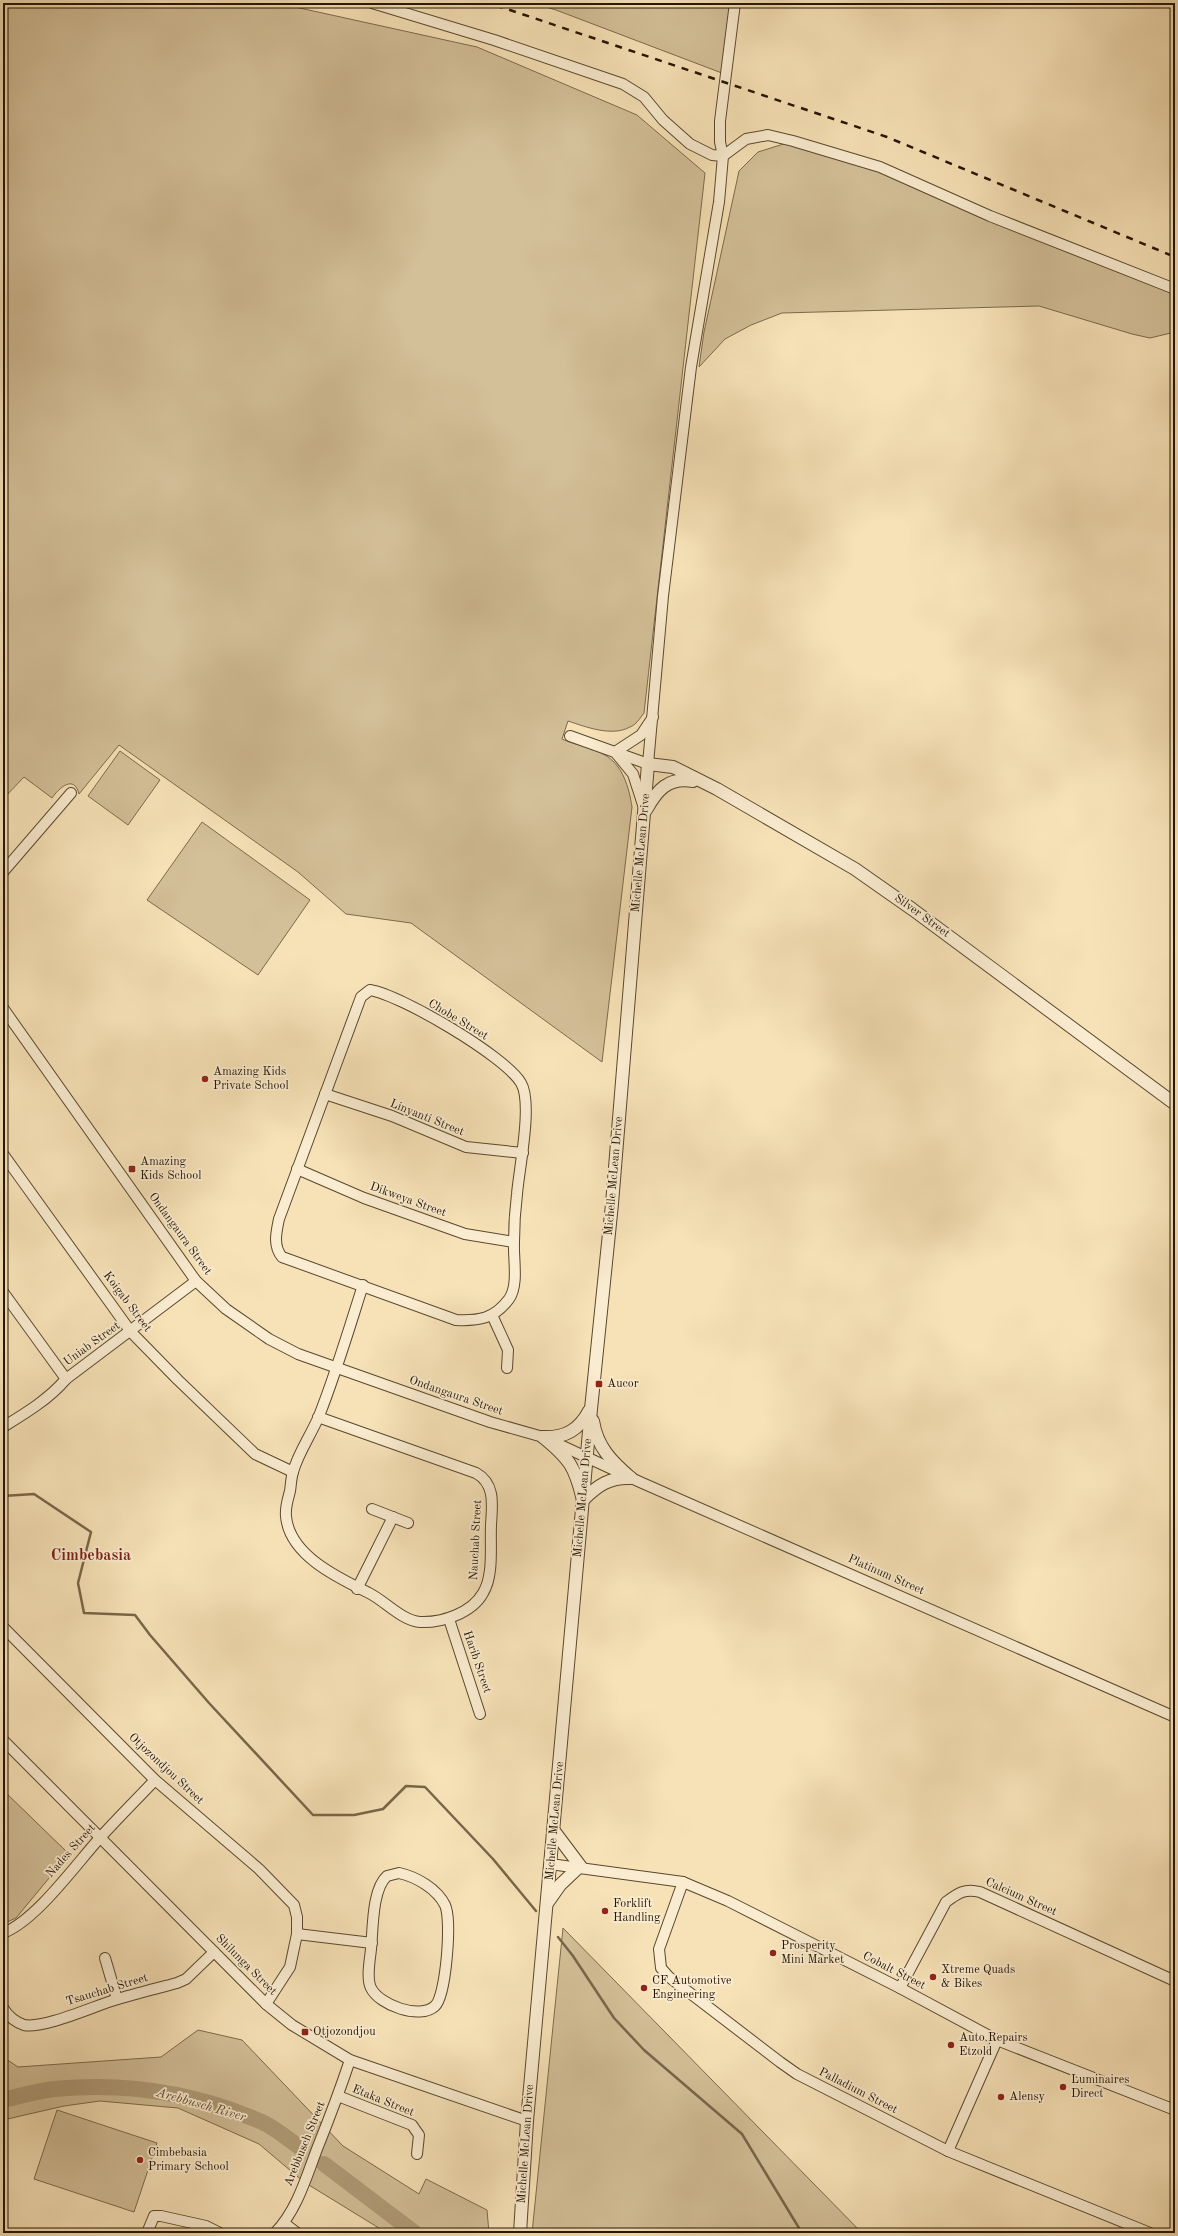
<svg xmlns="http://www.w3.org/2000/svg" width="1178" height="2236" font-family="'Old Standard TT',serif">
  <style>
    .green { fill: #d3bf98; stroke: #7c6a4c }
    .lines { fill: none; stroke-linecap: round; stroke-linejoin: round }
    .stream { stroke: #786649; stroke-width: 2.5 }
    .river { stroke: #b09c79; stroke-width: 16 }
    .minor-casing { stroke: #5a482e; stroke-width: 12 }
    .tertiary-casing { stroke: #5a482e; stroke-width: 14 }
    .minor { stroke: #faecd0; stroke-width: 10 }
    .tertiary { stroke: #faecd0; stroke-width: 12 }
    .rail { stroke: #251401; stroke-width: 2.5; stroke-dasharray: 7 7; stroke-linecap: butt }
    .poi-dot { fill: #8f2418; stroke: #faecd0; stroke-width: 1.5 }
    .labels { text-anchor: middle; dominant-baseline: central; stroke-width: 3.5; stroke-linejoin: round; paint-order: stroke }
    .street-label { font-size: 12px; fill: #251401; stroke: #faecd0 }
    .poi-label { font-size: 12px; fill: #251401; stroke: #faecd0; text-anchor: start }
    .water-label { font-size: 13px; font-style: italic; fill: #5d4a31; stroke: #faecd0 }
    .district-label { font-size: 16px; font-weight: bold; fill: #7a1f14; stroke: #faecd0 }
  </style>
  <rect width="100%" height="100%" fill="#f7e2b7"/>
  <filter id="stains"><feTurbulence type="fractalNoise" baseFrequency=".005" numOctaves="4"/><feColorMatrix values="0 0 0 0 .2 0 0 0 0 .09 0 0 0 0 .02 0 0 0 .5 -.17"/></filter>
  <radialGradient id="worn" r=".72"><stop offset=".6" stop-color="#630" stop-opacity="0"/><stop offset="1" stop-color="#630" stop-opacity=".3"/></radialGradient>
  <!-- green -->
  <g class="green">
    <path d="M3,3H277L477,47L637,115L705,173L644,713C640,718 636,725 630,727C612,737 586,727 568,721L562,739C575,745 591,747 603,754C623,764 629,788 632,807L602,1062L411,923L346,914L298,872L119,745L79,794C74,774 59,788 52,798L24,777L3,799Z"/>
    <polygon points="533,3 735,3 727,75 556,10"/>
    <polygon points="793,141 880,167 1175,289 1175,332 1150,338 1132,334 1039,306 782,313 751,325 725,339 699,367 704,332 739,171 758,152"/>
    <polygon points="120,751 160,780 128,825 88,796"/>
    <polygon points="202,822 310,900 258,975 147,900"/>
    <polygon points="3,1790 69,1854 16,1918 3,1924"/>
    <polygon points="563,1928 862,2233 532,2233"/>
    <polygon points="198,2030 242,2040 343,2146 419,2194 426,2179 487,2210 489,2233 387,2233 304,2182 259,2144 178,2108 100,2101 64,2106 3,2120 3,2057 18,2067 161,2057"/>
    <polygon points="57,2110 157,2143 134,2212 34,2179"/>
  </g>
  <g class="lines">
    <!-- stream -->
    <g class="stream">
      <polyline points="3,1496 34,1494 91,1532 78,1583 84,1613 135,1615 150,1635 209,1703 313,1815 354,1815 383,1809 406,1786 425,1787 493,1859 536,1911"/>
      <polyline points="558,1937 573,1956 614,2018 644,2050 742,2134 802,2233"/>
    </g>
    <!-- river -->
    <g class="river">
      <path d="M3,2100C20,2096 37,2091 54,2089C125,2082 196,2093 262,2122C275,2128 287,2138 298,2146"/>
      <polyline points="324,2164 415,2233"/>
    </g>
    <!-- minor casing -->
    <g class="minor-casing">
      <g id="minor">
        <polyline points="372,3 494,40 623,84 644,97 663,120 690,144 712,155 723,156 746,139 768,135 793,141 880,167 990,216 1175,289"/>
        <polyline points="570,736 648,764 663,596 691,367 719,202 723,156 720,142 720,121 735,3"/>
        <polyline points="643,805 633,774 615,752 641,735 653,717"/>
        <polyline points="3,872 71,793"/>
        <path d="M370,990C401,995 505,1056 521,1083C533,1103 519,1169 517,1194C515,1210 514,1226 514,1242C513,1258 519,1285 509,1299C494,1319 479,1321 456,1320L282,1257C273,1246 276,1233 279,1219L361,997Z"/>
        <polyline points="3,1008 196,1281 226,1309 269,1339 298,1354 490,1422 543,1437 640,1482 1175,1717"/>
        <polyline points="325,1094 392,1116 466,1147 523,1153"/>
        <polyline points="3,1154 131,1332 178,1380 255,1454 293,1472"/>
        <polyline points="297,1169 364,1198 465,1234 514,1242"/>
        <polyline points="3,1292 66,1379"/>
        <polyline points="492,1315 508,1350 507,1368"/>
        <path d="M318,1417L476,1473C496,1484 492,1506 491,1525C490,1546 494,1575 483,1593C472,1613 442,1623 420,1622C401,1620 385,1601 369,1593C338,1578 289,1555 286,1516C285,1507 288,1499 290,1491C291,1485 291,1478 293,1472C298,1453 311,1435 319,1416C336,1373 349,1329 363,1285"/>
        <path d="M3,1427C26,1413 49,1399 66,1379L196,1281"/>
        <polyline points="372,1509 408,1523"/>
        <polyline points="357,1589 393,1517"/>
        <polyline points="449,1619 480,1714"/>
        <polyline points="3,1627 155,1780 259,1869 294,1905 297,1917 297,1934 290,1967 266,2004"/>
        <polyline points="3,1740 266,2004 292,2025 350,2060 527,2121"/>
        <polyline points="550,1864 683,1882 728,1901 900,1988 997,2040 1175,2110"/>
        <path d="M399,1873C417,1877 437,1889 445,1905C452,1920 446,1996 435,2006C420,2020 379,2005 371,1988C366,1978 370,1960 371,1949C373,1929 372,1889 387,1876Z"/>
        <polyline points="683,1882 659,1949 661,1968 669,1977 780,2062 797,2074 948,2151 1150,2233"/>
        <path d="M3,1933C35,1921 74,1867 98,1840C116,1820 136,1800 155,1780"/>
        <polyline points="297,1934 372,1943"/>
        <polyline points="105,1958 117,1999"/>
        <path d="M900,1988L946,1902C958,1893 965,1888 980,1892L1175,1981"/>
        <path d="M3,2008C8,2016 15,2022 24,2025C45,2029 96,2005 118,1999C138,1993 158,1988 177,1983L186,1979L214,1952"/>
        <polyline points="338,2096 412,2125 419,2135 417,2154"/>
        <polyline points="948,2151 997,2040"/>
        <polyline points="284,2223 297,2233"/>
        <polyline points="147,2233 154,2216 161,2216 206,2226 220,2233"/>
        <path d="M275,2233C297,2210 306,2178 317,2149C329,2119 340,2090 350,2060"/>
      </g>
    </g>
    <!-- tertiary casing -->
    <g class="tertiary-casing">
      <g id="tertiary">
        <path d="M646,810C657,790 668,777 693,781"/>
        <path d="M593,1421C597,1447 612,1462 631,1478"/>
        <path d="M543,1437C570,1459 575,1467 583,1500C598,1485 610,1477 631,1478"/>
        <path d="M543,1437C565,1438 579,1430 589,1411"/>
        <polyline points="554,1831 581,1867"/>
        <polyline points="548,1902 560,1885 579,1867"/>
        <polyline points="520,2233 527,2121 591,1409 612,1204 648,764 673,767 717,789 855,869 912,909 1175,1104"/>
      </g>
    </g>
    <!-- minor -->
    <use href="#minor" class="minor"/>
    <!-- tertiary -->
    <use href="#tertiary" class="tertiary"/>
    <!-- rail -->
    <polyline class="rail" points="482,3 504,8 887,137 1175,257"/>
  </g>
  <!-- markers -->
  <g class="poi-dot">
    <circle cx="205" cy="1079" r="4"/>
    <rect x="128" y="1165" width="8" height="8" rx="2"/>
    <rect x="595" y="1380" width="8" height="8" rx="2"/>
    <circle cx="605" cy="1911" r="4"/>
    <circle cx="773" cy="1953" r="4"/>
    <circle cx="933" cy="1977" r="4"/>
    <circle cx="644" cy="1988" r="4"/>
    <rect x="301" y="2028" width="8" height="8" rx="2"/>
    <circle cx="951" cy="2045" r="4"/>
    <circle cx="1063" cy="2087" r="4"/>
    <circle cx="1001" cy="2097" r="4"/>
    <circle cx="140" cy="2160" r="4"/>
  </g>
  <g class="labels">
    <!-- street labels -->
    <g class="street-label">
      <text transform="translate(641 853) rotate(-85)">Michelle McLean Drive</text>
      <text transform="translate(922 916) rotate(36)">Silver Street</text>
      <text transform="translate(458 1020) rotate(31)">Chobe Street</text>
      <text transform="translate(427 1118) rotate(22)">Linyanti Street</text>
      <text transform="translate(614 1176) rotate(-85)">Michelle McLean Drive</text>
      <text transform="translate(408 1200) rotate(20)">Dikweya Street</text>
      <text transform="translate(180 1234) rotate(54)">Ondangaura Street</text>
      <text transform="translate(127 1302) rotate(53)">Koigab Street</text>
      <text transform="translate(92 1344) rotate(-36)">Uniab Street</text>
      <text transform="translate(456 1396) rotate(19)">Ondangaura Street</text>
      <text transform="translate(583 1498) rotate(-85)">Michelle McLean Drive</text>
      <text transform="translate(476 1540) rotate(-87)">Nauchab Street</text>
      <text transform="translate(886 1575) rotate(24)">Platinum Street</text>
      <text transform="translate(477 1662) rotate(71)">Harib Street</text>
      <text transform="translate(166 1769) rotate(43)">Otjozondjou Street</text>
      <text transform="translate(555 1821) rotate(-85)">Michelle McLean Drive</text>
      <text transform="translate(71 1851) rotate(-48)">Nades Street</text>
      <text transform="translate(1021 1897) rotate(24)">Calcium Street</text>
      <text transform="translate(246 1965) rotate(45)">Shilunga Street</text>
      <text transform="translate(894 1971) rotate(27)">Cobalt Street</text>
      <text transform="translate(107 1990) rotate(-17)">Tsauchab Street</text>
      <text transform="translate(858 2091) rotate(27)">Palladium Street</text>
      <text transform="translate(383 2101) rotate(22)">Etaka Street</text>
      <text transform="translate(305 2144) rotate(-68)">Arebbusch Street</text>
      <text transform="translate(526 2144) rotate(-86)">Michelle McLean Drive</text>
    </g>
    <!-- poi labels -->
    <g class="poi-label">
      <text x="213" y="1072">Amazing Kids<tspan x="213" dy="14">Private School</tspan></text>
      <text x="140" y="1162">Amazing<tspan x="140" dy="14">Kids School</tspan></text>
      <text x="607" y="1384">Aucor</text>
      <text x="613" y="1904">Forklift<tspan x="613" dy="14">Handling</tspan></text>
      <text x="781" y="1946">Prosperity<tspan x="781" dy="14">Mini Market</tspan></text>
      <text x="941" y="1970">Xtreme Quads<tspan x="941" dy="14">&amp; Bikes</tspan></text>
      <text x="652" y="1981">CF Automotive<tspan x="652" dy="14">Engineering</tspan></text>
      <text x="313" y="2032">Otjozondjou</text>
      <text x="959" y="2038">Auto Repairs<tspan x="959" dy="14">Etzold</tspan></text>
      <text x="1071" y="2080">Luminaires<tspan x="1071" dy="14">Direct</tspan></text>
      <text x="1009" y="2097">Alensy</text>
      <text x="148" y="2153">Cimbebasia<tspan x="148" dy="14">Primary School</tspan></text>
    </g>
    <!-- water labels -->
    <g class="water-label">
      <text transform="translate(201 2105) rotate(16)">Arebbusch River</text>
    </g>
    <!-- district labels -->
    <g class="district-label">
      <text x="91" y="1556">Cimbebasia</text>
    </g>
  </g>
  <!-- margin -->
  <rect width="1178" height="2236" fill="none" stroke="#f7e2b7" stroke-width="16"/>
  <rect x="4" y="4" width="1170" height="2228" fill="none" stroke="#251401" stroke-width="2"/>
  <rect x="8" y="8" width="1162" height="2220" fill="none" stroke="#251401"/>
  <rect width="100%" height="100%" filter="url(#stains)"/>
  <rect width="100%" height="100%" fill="url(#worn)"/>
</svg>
